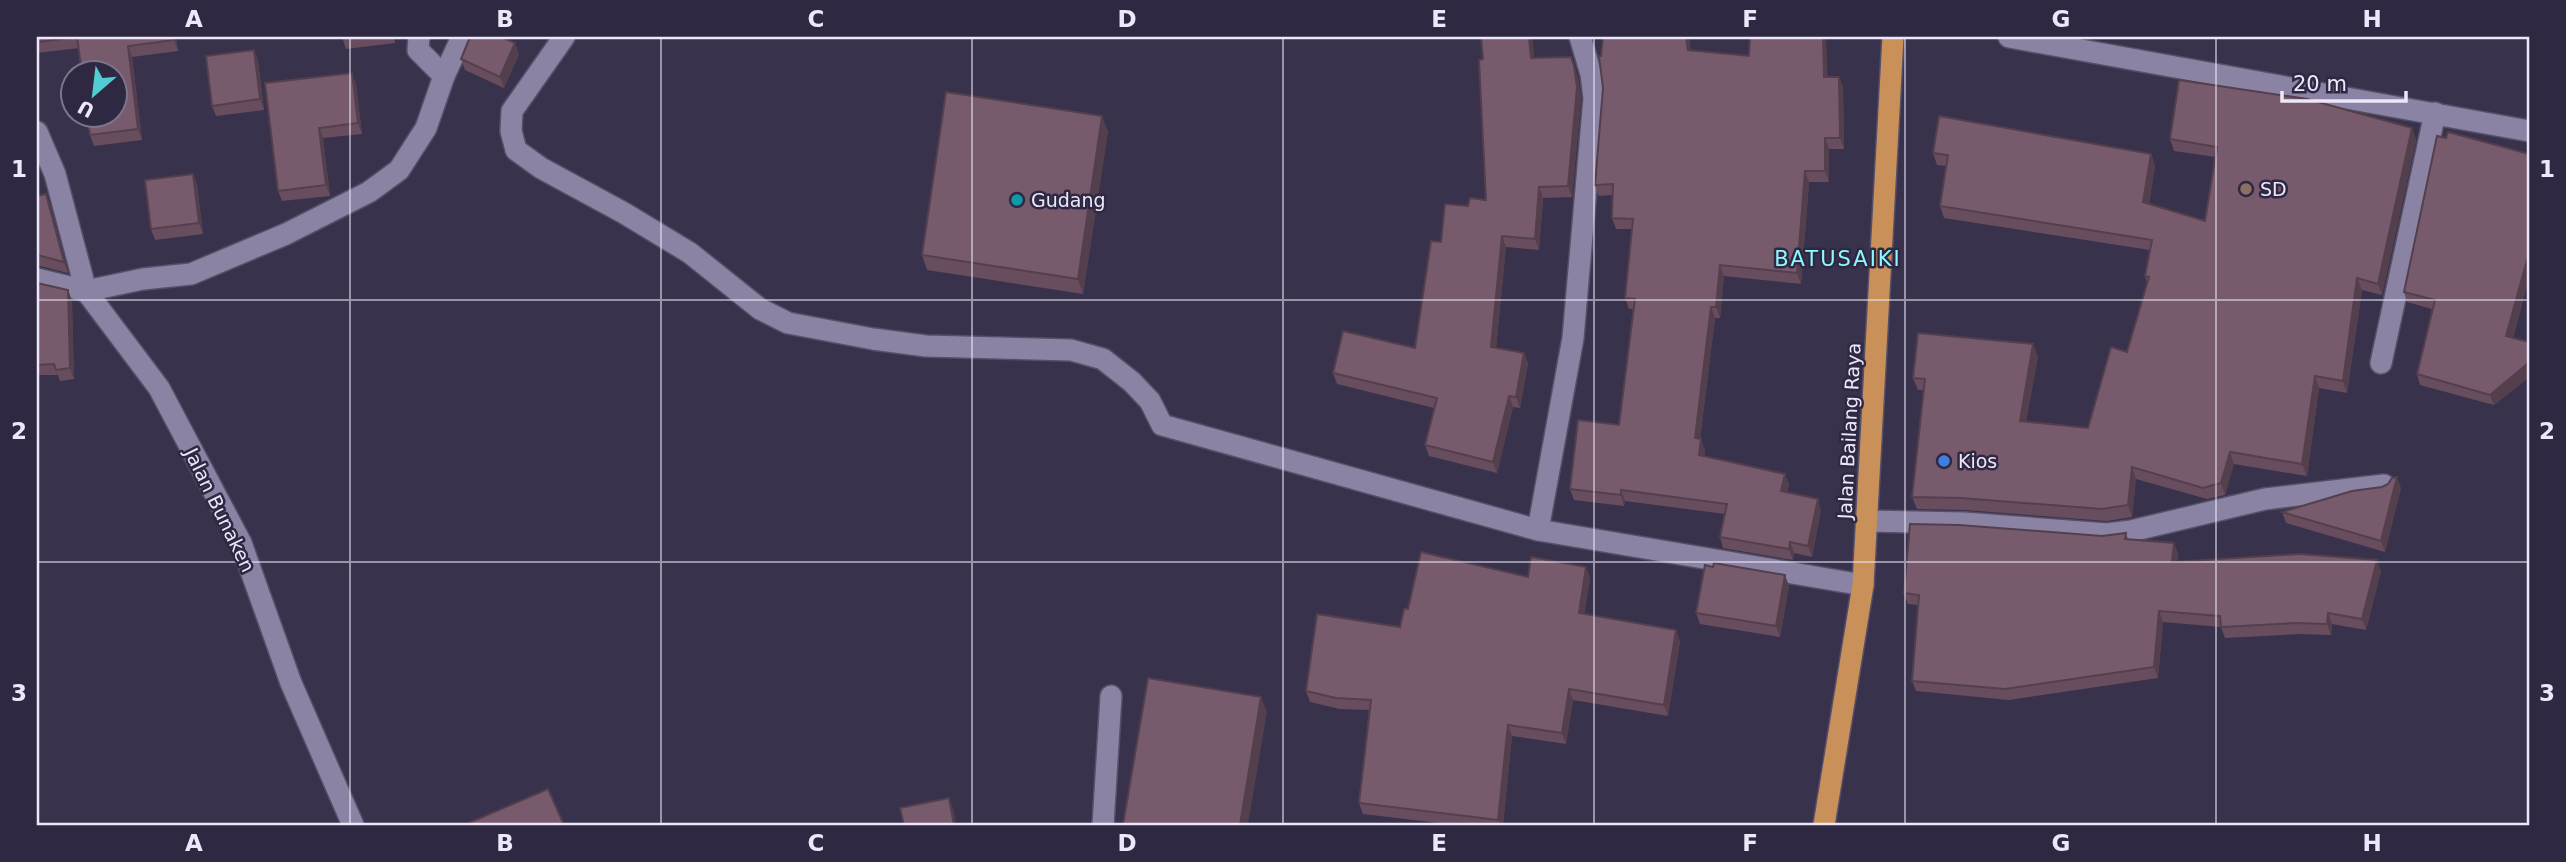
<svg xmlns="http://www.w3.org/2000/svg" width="2566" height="862" font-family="'DejaVu Sans',sans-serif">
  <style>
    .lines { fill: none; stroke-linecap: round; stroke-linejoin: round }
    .street-casing { stroke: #554f67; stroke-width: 24 }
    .highway-casing { stroke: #554f67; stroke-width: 24 }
    .street { stroke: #8a83a3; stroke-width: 21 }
    .highway { stroke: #ca905a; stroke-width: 21 }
    .wall { fill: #674d5e }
    .shaded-wall { fill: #543f4c }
    .building { fill: #785a6d; stroke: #543f4c; stroke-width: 2 }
    .grid { fill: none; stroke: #ece8fa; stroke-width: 2; stroke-opacity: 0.55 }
    .education-dot { fill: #8d6e63; stroke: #2f2843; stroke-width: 2.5 }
    .culture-dot { fill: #0f9aa8; stroke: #2f2843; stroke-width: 2.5 }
    .shop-dot { fill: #3f7fe0; stroke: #2f2843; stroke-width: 2.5 }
    .labels { text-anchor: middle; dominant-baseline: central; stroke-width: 5; stroke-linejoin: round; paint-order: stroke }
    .poi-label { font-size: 19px; fill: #ece8fa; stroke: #2f2843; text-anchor: start }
    .street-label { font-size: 19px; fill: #ece8fa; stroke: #2f2843 }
    .neighbourhood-label { font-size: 21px; letter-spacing: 2px; fill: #8df9fe; stroke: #2f2843 }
    .neatline { fill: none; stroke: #ece8fa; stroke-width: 2.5 }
    .grid-label { font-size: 23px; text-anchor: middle; font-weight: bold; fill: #ece8fa }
  </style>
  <rect width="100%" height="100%" fill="#39324d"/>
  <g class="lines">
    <!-- street casing -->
    <g class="street-casing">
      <g id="street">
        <polyline points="419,37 418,50 444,76"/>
        <polyline points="564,37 512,111 511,131 516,150 541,168 624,213 690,253 760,309 788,323 873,339 926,346 1071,350 1103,359 1132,382 1150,401 1162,425 1538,530 1863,585"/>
        <polyline points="2009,37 2529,131"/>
        <polyline points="37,132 55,174 86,291 159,388 241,543 291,683 353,825"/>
        <polyline points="37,279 86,291 143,279 191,274 286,234 369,192 399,170 426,128 444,76 462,37"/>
        <polyline points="2381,363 2435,113"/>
        <polyline points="1867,521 1964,523 2107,534 2131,531 2265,499 2384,485"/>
        <polyline points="1538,530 1573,338 1594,98 1591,74 1580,37"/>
        <polyline points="1103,825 1111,696"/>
      </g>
    </g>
    <!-- highway casing -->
    <g class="highway-casing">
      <polyline id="highway" points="1824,825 1863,585 1893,37"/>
    </g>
    <!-- street -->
    <use href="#street" class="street"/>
    <!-- highway -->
    <use href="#highway" class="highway"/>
  </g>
  <!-- wall -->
  <g class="wall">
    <polygon points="37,37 176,37 178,51 132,57 142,140 94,146 90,135 79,48 37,53"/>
    <polygon points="342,37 394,37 395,43 346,49"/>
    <polygon points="1481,37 1532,37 1534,58 1578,77 1581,98 1572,197 1543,198 1539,250 1506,247 1496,348 1524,353 1528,363 1520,408 1513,407 1497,473 1429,456 1425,445 1434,408 1337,384 1333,373 1415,348 1441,242 1468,206 1486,200 1483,59"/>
    <polygon points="1603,37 1689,37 1690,50 1828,77 1839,77 1843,87 1844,149 1829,149 1829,182 1809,182 1801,284 1724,276 1720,318 1715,318 1700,439 1705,450 1704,456 1785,474 1789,485 1787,492 1821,510 1812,557 1794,553 1793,560 1723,548 1720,537 1725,514 1625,501 1624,506 1574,500 1570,489 1619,425 1633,309 1629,309 1625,298 1632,229 1616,229 1612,218 1613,195 1599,196 1595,185 1603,88 1601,56"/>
    <polygon points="254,50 258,61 264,110 216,116 212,106"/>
    <polygon points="519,54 504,88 465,70 461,59"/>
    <polygon points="265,83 356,84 362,134 323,138 330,196 282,201 278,191"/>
    <polygon points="2412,128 2416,140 2382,295 2362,290 2347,393 2319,388 2307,476 2234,464 2225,495 2207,499 2136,479 2132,517 2107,521 1965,510 1917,509 1912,497 1924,390 1918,390 1913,378 2038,356 2026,422 2088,428 2127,352 2147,283 2145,276 2150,250 1944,218 1940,206 1947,166 1937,165 1933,153 2151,154 2155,166 2149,204 2205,221 2216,157 2174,151 2170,139"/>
    <polygon points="1108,131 1083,294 927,270 922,255"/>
    <polygon points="2446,138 2529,154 2529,278 2513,338 2529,342 2529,377 2494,405 2420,385 2417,374 2432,309 2407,302 2404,292"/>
    <polygon points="193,174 197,185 203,234 155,240 151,229"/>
    <polygon points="46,194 50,205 68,273 40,266 37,266 37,196"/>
    <polygon points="37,283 68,290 72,301 74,379 60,381 58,375 39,375 37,369"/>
    <polygon points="2382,487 2401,488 2385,552 2286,523 2282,512"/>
    <polygon points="2126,533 2128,539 2174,543 2178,554 2177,562 2381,571 2366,630 2332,624 2331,635 2300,634 2225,638 2221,627 2163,622 2158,678 2009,700 1916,691 1912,681 1918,605 1908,604 1904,593"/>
    <polygon points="1586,567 1590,578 1584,614 1680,641 1668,716 1573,700 1566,744 1512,736 1503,825 1456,825 1363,814 1359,803 1369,710 1340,709 1310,702 1306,691 1400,627 1408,609 1528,577"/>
    <polygon points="1789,586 1780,637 1700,624 1696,613"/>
  </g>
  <!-- shaded-wall -->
  <g class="shaded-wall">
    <polygon points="173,37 176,37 178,51 174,40"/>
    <polygon points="1529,37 1532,37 1535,69 1531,58"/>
    <polygon points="1686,37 1689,37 1692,61 1688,50"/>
    <polygon points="1823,37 1826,37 1828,88 1824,77"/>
    <polygon points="515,43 519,54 504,88 500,77"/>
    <polygon points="128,46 132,57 142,140 138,129"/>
    <polygon points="254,50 258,61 264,110 260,99"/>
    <polygon points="1571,57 1578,77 1581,98 1572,197 1568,186"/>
    <polygon points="352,73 356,84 362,134 358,123"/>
    <polygon points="1839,77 1843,87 1844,149 1840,138"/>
    <polygon points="1102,116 1108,131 1083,294 1078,279"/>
    <polygon points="319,128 323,138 330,196 326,185"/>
    <polygon points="2412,128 2416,140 2382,295 2378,284"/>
    <polygon points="1825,138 1829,149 1829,182 1825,171"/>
    <polygon points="2151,154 2155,166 2147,214 2143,202"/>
    <polygon points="1805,171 1809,182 1801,284 1797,273"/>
    <polygon points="193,174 197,185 203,234 199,223"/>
    <polygon points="1539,187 1543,198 1539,250 1535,239"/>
    <polygon points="46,194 50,205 68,273 64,262"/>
    <polygon points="1502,236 1506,247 1495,358 1491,347"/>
    <polygon points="2527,260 2529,266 2529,278 2510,347 2506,336"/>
    <polygon points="1720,265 1724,276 1720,318 1716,307"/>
    <polygon points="2357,278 2362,290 2347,393 2343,381"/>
    <polygon points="68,290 72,301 74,379 70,368"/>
    <polygon points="1711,307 1715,318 1699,449 1695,438"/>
    <polygon points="2033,344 2038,356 2024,433 2020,421"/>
    <polygon points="2529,352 2529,377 2494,405 2490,395"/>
    <polygon points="1524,353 1528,363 1520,408 1516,397"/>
    <polygon points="2315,376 2319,388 2307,476 2302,464"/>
    <polygon points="1509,396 1513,407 1497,473 1493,462"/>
    <polygon points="1701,439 1705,450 1703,466 1699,455"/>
    <polygon points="2230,452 2234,464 2225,495 2221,483"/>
    <polygon points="2132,467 2136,479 2132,517 2128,505"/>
    <polygon points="1785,474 1789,485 1785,502 1781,491"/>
    <polygon points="2397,477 2401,488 2385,552 2381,541"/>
    <polygon points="1621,490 1625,501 1624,506 1621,495"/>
    <polygon points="1818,499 1821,510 1812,557 1808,546"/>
    <polygon points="1790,542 1794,553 1793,560 1789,549"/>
    <polygon points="2174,543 2178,554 2176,573 2172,562"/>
    <polygon points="2377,560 2381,571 2366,630 2362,619"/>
    <polygon points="1586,567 1590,578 1583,624 1579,613"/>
    <polygon points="1785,575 1789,586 1780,637 1776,626"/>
    <polygon points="2159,611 2163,622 2158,678 2154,667"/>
    <polygon points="2328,613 2332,624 2331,635 2327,624"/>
    <polygon points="1676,630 1680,641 1668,716 1664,705"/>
    <polygon points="1569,689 1573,700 1566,744 1562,733"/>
    <polygon points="1261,697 1267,712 1248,825 1240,825"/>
    <polygon points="1508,725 1512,736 1503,825 1500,825 1498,820"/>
    <polygon points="949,798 953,808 956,825 954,825"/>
  </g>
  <!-- building -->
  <g class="building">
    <polygon points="37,37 77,37 37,42"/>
    <polygon points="77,37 173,37 174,40 128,46 138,129 90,135 87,116 116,116 116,74 82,74"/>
    <polygon points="470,37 501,37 515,43 500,77 461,59"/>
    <polygon points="1481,37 1529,37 1531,58 1571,57 1574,66 1577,87 1568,186 1539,187 1535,239 1502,236 1491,347 1524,353 1516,397 1509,396 1493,462 1425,445 1437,398 1333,373 1343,331 1415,348 1431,241 1441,242 1445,204 1468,206 1470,198 1486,200 1479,60 1483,59"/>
    <polygon points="1603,37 1686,37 1688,50 1749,56 1750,37 1823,37 1824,77 1839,77 1840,138 1825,138 1825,171 1805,171 1797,273 1720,265 1716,307 1711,307 1695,438 1701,439 1699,455 1785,474 1781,491 1818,499 1808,546 1790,542 1789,549 1720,537 1727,504 1621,490 1621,495 1570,489 1578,420 1619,425 1635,299 1625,298 1633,219 1612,218 1613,184 1595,185 1603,88 1599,56 1601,56"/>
    <polygon points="254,50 260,99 212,106 206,56"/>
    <polygon points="352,73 358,123 319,128 326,185 278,191 265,83"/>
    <polygon points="2179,80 2307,99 2412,128 2378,284 2357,278 2343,381 2315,376 2302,464 2230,452 2221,483 2203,488 2132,467 2128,505 2102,509 1961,498 1912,497 1925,379 1913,378 1918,333 2033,344 2020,421 2088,428 2111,347 2127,352 2149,277 2145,276 2152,240 1940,206 1948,155 1933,153 1939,116 2151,154 2143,202 2205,221 2217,147 2170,139"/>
    <polygon points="946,92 1102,116 1078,279 922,255"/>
    <polygon points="2448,132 2529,154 2529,260 2527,260 2506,336 2529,342 2529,352 2527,364 2490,395 2417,374 2435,300 2404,292 2437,136 2446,138"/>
    <polygon points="193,174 199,223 151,229 145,180"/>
    <polygon points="46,194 64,262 37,255 37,196"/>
    <polygon points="37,283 68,290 70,368 56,370 54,364 37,365"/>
    <polygon points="2397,477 2381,541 2282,512 2352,491 2382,487 2388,484 2392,478"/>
    <polygon points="1910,524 1959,525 2102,536 2126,533 2125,539 2174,543 2172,562 2300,554 2377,560 2362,619 2328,613 2327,624 2297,623 2221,627 2220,616 2159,611 2154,667 2005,689 1912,681 1919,595 1904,593"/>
    <polygon points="1421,552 1528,577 1531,557 1586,567 1579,613 1676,630 1664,705 1569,689 1562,733 1508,725 1498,820 1359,803 1371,700 1336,698 1306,691 1317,614 1400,627 1404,609 1408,609"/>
    <polygon points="1714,563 1785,575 1776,626 1696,613 1705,565 1713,567"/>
    <polygon points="1148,678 1261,697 1240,825 1123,825"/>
    <polygon points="548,789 564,825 464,825"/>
    <polygon points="949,798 954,825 904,825 900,808"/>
  </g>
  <!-- grid -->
  <path class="grid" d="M350,37V825M661,37V825M972,37V825M1283,37V825M1594,37V825M1905,37V825M2216,37V825M37,300H2529M37,562H2529"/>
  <!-- markers -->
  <circle class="education-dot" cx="2246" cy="189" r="7"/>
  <circle class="culture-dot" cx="1017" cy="200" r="7"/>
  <circle class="shop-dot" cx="1944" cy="461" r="7"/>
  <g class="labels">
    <!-- poi labels -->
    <g class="poi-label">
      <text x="2260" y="189">SD</text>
      <text x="1031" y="200">Gudang</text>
      <text x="1958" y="461">Kios</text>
    </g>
    <!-- street labels -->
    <g class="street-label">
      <text transform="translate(1849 431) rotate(-87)">Jalan Bailang Raya</text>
      <text transform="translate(220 510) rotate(64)">Jalan Bunaken</text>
    </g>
    <!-- neighbourhood labels -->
    <g class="neighbourhood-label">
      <text x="1838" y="259">BATUSAIKI</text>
    </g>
  </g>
  <!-- border -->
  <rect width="2566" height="862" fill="none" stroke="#2f2843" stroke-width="77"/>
  <!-- north arrow -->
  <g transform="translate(94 94) rotate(208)"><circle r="33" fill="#2f2843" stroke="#7b758c" stroke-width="2"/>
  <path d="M0-5L12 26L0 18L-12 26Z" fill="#51ccd2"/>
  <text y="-10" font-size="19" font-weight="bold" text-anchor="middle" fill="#ece8fa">U</text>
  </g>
  <!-- scale -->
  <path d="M2282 91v10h124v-10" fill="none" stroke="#ece8fa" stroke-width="3.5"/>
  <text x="2293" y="91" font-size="21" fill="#ece8fa" stroke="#2f2843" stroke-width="5" paint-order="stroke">20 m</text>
  <rect x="38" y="38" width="2490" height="786" class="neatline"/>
  <g class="grid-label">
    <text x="194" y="27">A</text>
    <text x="505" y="27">B</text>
    <text x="816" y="27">C</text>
    <text x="1127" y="27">D</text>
    <text x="1439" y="27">E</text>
    <text x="1750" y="27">F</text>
    <text x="2061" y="27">G</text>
    <text x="2372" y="27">H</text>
    <text x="19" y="177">1</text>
    <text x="2547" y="177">1</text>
    <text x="19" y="439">2</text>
    <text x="2547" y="439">2</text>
    <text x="19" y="701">3</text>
    <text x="2547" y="701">3</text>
    <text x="194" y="851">A</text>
    <text x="505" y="851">B</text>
    <text x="816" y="851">C</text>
    <text x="1127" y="851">D</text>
    <text x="1439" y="851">E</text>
    <text x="1750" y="851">F</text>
    <text x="2061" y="851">G</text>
    <text x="2372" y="851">H</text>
  </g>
</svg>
